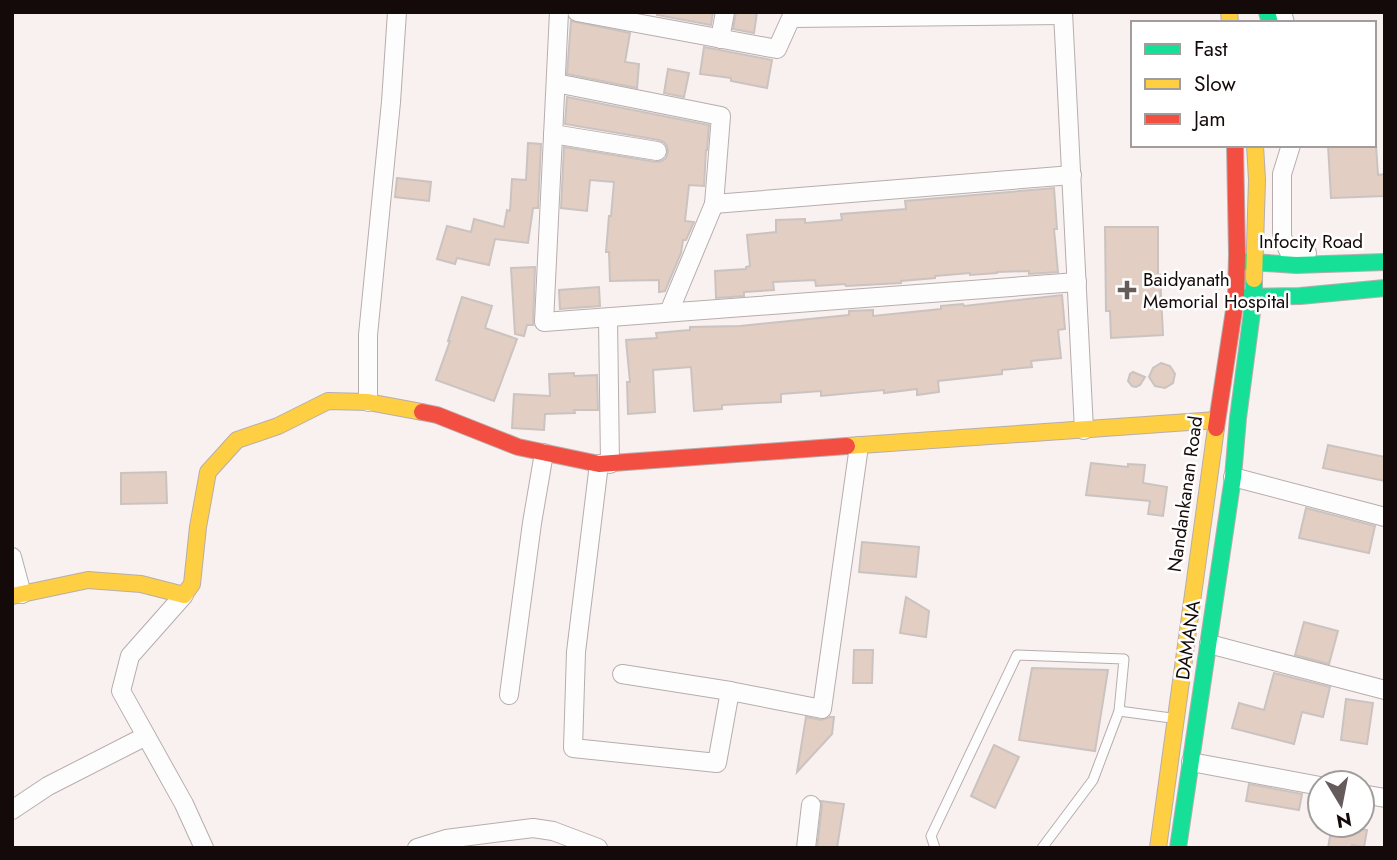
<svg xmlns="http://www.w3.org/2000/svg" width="1397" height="860" font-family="Jost,sans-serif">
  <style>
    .building { fill: #e2cec3; stroke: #cbc3c0; stroke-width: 2 }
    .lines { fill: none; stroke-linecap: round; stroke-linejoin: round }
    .lane-casing { stroke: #b7adac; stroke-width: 11 }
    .street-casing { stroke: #b7adac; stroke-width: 20 }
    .fast-casing { stroke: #b7adac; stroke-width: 18 }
    .slow-casing { stroke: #b7adac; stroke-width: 18 }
    .jam-casing { stroke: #b7adac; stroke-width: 18 }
    .lane { stroke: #fefdfd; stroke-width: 9 }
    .street { stroke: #fefdfd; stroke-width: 18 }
    .fast { stroke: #16e098; stroke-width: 16 }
    .slow { stroke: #ffcf43; stroke-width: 16 }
    .jam { stroke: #f24e42; stroke-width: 16 }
    .poi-dot { fill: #645b5a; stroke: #fff; stroke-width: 2.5 }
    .labels { text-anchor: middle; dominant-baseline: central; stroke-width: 5; stroke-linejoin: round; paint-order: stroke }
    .street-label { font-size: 19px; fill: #140a09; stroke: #fff }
    .poi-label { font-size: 19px; fill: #140a09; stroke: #fff; text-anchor: start }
  </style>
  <rect width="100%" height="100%" fill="#f8f1f0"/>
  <!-- building -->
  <g class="building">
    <polygon points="657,12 713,12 711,25 657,15"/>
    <polygon points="736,12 757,12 754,33 733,29"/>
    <polygon points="571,21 630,33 625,62 639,64 637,88 567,74"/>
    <polygon points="704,47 772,60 767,88 731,81 731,78 700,74"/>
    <polygon points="668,69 689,73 684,97 664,93"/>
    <polygon points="567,97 709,125 707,150 706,150 704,186 689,185 685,221 694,222 686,240 683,240 681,253 665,291 659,292 659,280 610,281 609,252 606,252 609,216 611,216 614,182 590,180 587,211 561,208 564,147 656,162 662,161 666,158 668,152 667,146 664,142 659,140 565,124"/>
    <polygon points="528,143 541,144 538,208 533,208 528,243 495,239 489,265 457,258 455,264 437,259 447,226 471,232 474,219 504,227 507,210 510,211 512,179 526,180"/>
    <polygon points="1328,145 1376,145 1378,175 1385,174 1385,196 1331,198"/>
    <polygon points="397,178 431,182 429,201 395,197"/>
    <polygon points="1054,188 1057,229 1054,229 1058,272 1029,274 1029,271 997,272 997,273 970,275 970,273 935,276 935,278 901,281 901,283 846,286 845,284 816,286 815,280 773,282 774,290 744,292 744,296 716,298 715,271 746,269 746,267 750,266 747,235 776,232 776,220 805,219 805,223 842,220 841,214 906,209 905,201"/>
    <polygon points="1105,227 1158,227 1158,276 1160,275 1163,335 1111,338 1110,311 1106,311"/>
    <polygon points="535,267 533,325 527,325 524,336 515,334 511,268"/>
    <polygon points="599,287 600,306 560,309 559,290"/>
    <polygon points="1062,295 1065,329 1058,330 1061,358 1031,361 1032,367 1002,370 1002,374 938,381 939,392 917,395 917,389 884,393 884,390 821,396 821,391 781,394 781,402 722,405 722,409 694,411 691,367 653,370 655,412 628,414 627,382 630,382 626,340 657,338 656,333 690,330 690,327 740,326 849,315 849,311 873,310 873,316 941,309 941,306 963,304 964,306"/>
    <polygon points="462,297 492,306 485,328 517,339 494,401 436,380 450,341 448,341"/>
    <polygon points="1161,363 1170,366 1175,374 1173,383 1165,388 1155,386 1149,377 1153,368"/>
    <polygon points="1133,372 1145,377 1140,385 1136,387 1132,386 1128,381 1130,374"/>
    <polygon points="574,373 574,376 597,375 598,410 574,410 575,413 545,414 544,430 512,428 514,394 550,396 549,374"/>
    <polygon points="1328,445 1385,457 1385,481 1323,468"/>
    <polygon points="1091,463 1128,467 1128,464 1145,465 1143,483 1167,487 1163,516 1148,514 1150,501 1086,495"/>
    <polygon points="166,472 167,503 121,504 121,473"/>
    <polygon points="1306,508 1375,526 1369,553 1299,538"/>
    <polygon points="862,542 919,547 916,577 859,572"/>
    <polygon points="906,597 929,611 926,637 900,633"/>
    <polygon points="1304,622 1338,631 1329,664 1295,655"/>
    <polygon points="854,650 873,650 872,683 853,683"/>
    <polygon points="1032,668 1108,670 1095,751 1019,740"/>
    <polygon points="1274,673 1330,687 1323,717 1302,712 1294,744 1232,728 1239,703 1264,710"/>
    <polygon points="1346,699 1373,703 1367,744 1341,740"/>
    <polygon points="806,717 821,720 830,717 834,717 832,734 797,772"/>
    <polygon points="994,745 1019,757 995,808 971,796"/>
    <polygon points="1249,784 1302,794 1299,810 1246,801"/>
    <polygon points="821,801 844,804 837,848 817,848 822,806"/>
    <polygon points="1332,825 1367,830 1364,847 1352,845 1352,848 1328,848"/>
  </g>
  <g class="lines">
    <!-- lane casing -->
    <g class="lane-casing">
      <g id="lane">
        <polyline points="1119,711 1171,718"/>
        <polyline points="935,848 931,836 1017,655 1124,659 1119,711 1093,780 1042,848"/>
      </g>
    </g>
    <!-- street casing -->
    <g class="street-casing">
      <g id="street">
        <polyline points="559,12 544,322 1077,282"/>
        <polyline points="577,12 777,49 791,18 1063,15"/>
        <polyline points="1063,12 1084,430"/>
        <polyline points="1282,12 1285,23"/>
        <polyline points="720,39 725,12"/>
        <polyline points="556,83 721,116 714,204 669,312"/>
        <polyline points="553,134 657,151"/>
        <polyline points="1291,145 1282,174 1282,237 1290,254 1307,253"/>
        <polyline points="714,204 1072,175"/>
        <polyline points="608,318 610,464"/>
        <polyline points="368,402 368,335 391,102 397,12"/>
        <polyline points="599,464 576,652 573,748 717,763 730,691 822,709 859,446"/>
        <polyline points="1233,477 1385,517"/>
        <polyline points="12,557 22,594"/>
        <polyline points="184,595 130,656 121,691 184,804 204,848"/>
        <polyline points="1209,644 1385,690"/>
        <polyline points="622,674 730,691"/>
        <polyline points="509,695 532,523 544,453"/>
        <polyline points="1191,762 1320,786"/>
        <polyline points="1362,794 1385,798"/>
        <polyline points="12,810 48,786 146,736"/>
        <polyline points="417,848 446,839 533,828 553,831 598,848"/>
        <polyline points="806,848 811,805"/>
      </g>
    </g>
    <!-- fast casing -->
    <g class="fast-casing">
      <g id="fast">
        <polyline points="1267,12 1270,23"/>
        <polyline points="1237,261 1296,265 1385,262"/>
        <polyline points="1238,297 1300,296 1385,288"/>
        <polyline points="1178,848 1233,477 1238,418 1254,297 1254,279"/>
      </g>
    </g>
    <!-- slow casing -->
    <g class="slow-casing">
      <g id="slow">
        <polyline points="1229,12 1230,23"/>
        <polyline points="1254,279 1257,180 1255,145"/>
        <polyline points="847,446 1217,420"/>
        <polyline points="12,596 88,580 141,584 184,595 192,584 198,527 208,472 237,440 278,426 328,401 368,402 422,412"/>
        <polyline points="1158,848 1216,428"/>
      </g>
    </g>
    <!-- jam casing -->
    <g class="jam-casing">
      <g id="jam">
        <polyline points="422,412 437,415 518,447 599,464 847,446"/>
        <polyline points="1216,428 1236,297 1237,254 1235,145"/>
      </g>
    </g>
    <!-- lane -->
    <use href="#lane" class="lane"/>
    <!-- street -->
    <use href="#street" class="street"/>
    <!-- fast -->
    <use href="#fast" class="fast"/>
    <!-- slow -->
    <use href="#slow" class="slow"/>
    <!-- jam -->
    <use href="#jam" class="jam"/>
  </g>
  <!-- markers -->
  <path class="poi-dot" d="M1123.5 279.5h7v7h7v7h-7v7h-7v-7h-7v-7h7z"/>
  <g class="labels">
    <!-- street labels -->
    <g class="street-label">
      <text x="1311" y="241">Infocity Road</text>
      <text transform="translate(1185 494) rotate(-82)">Nandankanan Road</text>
      <text transform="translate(1188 640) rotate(-82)">DAMANA</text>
    </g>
    <!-- poi labels -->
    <g class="poi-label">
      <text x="1143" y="279">Baidyanath<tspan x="1143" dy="22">Memorial Hospital</tspan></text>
    </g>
  </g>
  <!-- border -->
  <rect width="1397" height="860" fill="none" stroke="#140a09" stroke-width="28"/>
  <!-- legend -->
  <rect x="1131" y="21" width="245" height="126" fill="#ffffff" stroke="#a19d9d" stroke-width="2"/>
  <rect x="1145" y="44" width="35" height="10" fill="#16e098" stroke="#a19d9d" stroke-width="2"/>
  <text x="1194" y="56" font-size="21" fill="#140a09">Fast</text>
  <rect x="1145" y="79" width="35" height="10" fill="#ffcf43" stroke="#a19d9d" stroke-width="2"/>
  <text x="1194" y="91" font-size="21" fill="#140a09">Slow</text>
  <rect x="1145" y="114" width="35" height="10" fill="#f24e42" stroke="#a19d9d" stroke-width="2"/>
  <text x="1194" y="126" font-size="21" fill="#140a09">Jam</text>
  <!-- north arrow -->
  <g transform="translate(1341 804) rotate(170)"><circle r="33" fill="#ffffff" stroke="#a19d9d" stroke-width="2"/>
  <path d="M0-5L12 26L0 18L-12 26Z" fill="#645b5a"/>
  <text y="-10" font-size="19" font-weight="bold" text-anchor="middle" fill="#140a09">N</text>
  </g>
</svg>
